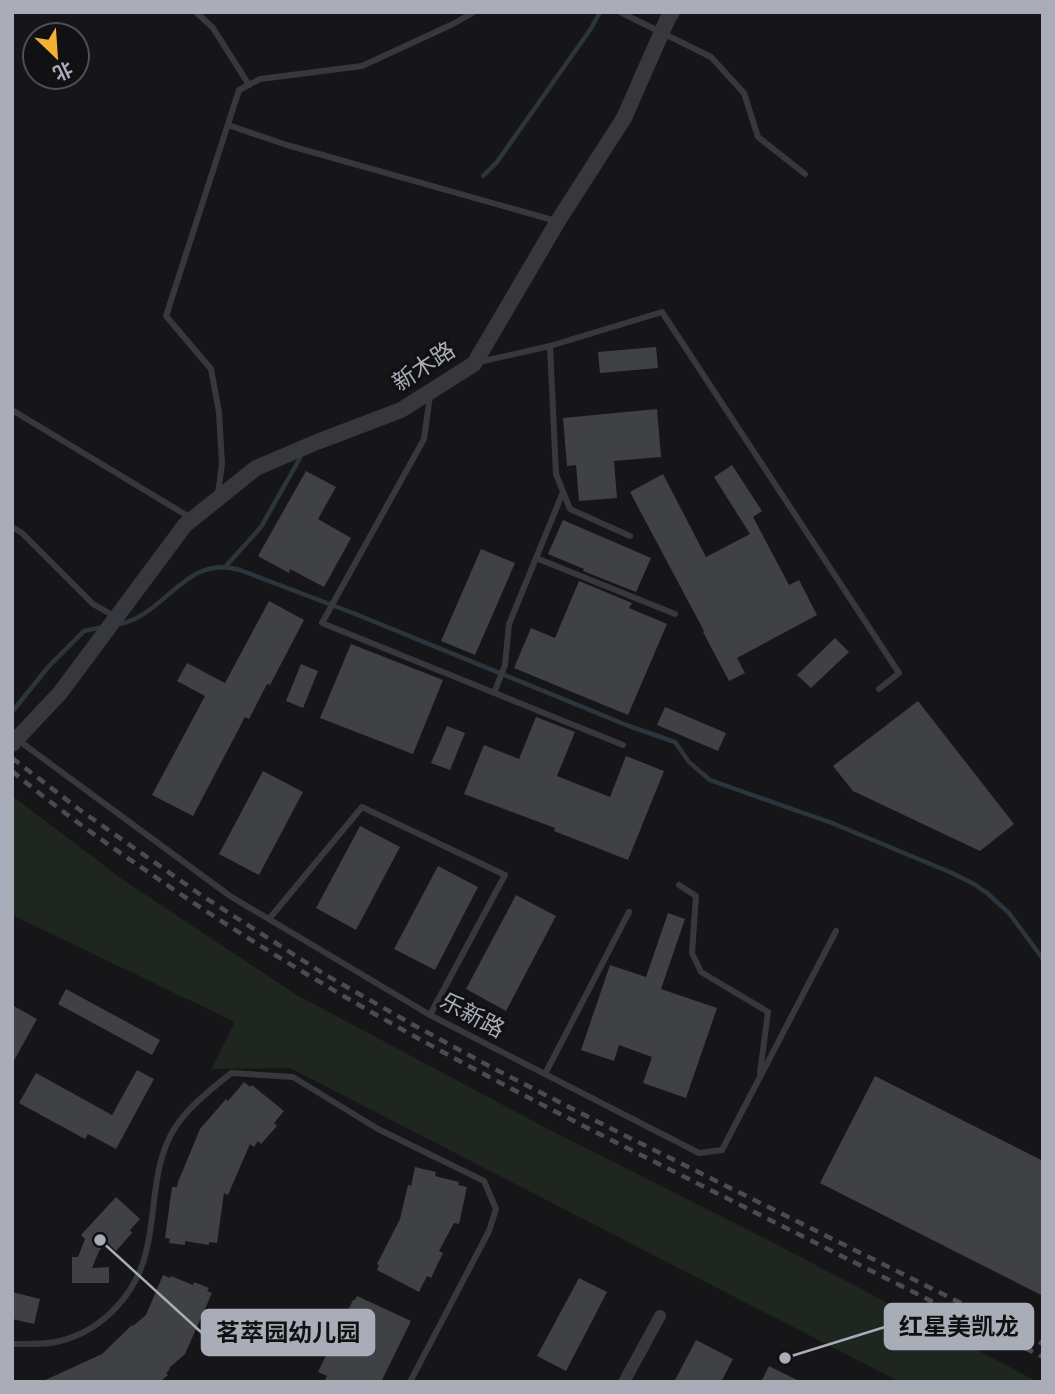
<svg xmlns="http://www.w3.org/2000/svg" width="1055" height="1394" font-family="'Sofia Sans Condensed','Noto Sans SC',sans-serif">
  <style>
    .green { fill: #1e261f }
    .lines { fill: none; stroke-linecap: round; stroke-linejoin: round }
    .stream { stroke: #2c353c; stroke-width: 4.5 }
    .building { fill: #404145 }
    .service { stroke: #37383d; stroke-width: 6 }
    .minor { stroke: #37383d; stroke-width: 12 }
    .tertiary { stroke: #37383d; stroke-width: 16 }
    .rail { stroke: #4a4c52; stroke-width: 4.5; stroke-dasharray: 9 7; stroke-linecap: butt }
    .labels { text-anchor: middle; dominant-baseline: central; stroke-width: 7; stroke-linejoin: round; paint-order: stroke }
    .street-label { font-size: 23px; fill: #a8adb8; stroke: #111113 }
    .leader { fill: none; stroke: #a8adb8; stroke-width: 2.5 }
    .callout-dot { fill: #a8adb8; stroke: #111113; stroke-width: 2.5 }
    .callout { fill: #a8adb8; stroke: #a8adb8; stroke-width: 2.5 }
    .callout-label { font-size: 24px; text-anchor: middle; font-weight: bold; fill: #111 }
  </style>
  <rect width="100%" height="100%" fill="#161618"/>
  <!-- green -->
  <polygon class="green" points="12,796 126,882 295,994 546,1128 770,1241 1038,1382 900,1382 290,1068 211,1069 235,1022 12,915"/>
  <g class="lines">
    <!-- stream -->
    <g class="stream">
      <polyline points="483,176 497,162 590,30 599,14"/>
      <polyline points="226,566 261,527 300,458"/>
      <path d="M119,624C165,616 186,553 240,570L353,613L629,726L675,742L689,762L710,780L832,823L952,873L974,884L987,893L1009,913L1043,959"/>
      <polyline points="12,712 49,666 84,631 103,627"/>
    </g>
  </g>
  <!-- building -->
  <g class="building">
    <polygon points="656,347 658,368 600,373 598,352"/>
    <polygon points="657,409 661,457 614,461 617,498 579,501 576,465 567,466 563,418"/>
    <polygon points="732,465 762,511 753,517 789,585 799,580 817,615 737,658 745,673 729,681 703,632 704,631 630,492 663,474 706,557 750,534 714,477"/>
    <polygon points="306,471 336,487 318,519 351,538 324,587 290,569 289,573 258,556"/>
    <polygon points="563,520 651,558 636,592 583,571 584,569 548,554"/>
    <polygon points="481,549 515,563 475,655 441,641"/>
    <polygon points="579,581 632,603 629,608 667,624 628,715 514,668 531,628 555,638"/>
    <polygon points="269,601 304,620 270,685 267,684 249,719 245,717 193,816 152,795 205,696 177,681 187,663 225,683"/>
    <polygon points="835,638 849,652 811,688 797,675"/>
    <polygon points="351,644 443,680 413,754 320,718"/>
    <polygon points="301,664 318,671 303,708 286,701"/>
    <polygon points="918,701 1014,824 980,851 853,791 833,766"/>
    <polygon points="665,707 726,733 718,751 657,725"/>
    <polygon points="536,717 575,732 557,776 610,797 626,756 664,771 628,860 554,831 555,828 464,794 484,745 519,759"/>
    <polygon points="447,726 465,733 450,770 431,763"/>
    <polygon points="263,771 303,792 259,875 219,854"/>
    <polygon points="360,826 400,847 356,930 316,908"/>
    <polygon points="438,866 478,887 435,970 394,949"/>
    <polygon points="516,895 556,916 506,1011 466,989"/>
    <polygon points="668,913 685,919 661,989 717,1008 686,1098 643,1083 652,1057 619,1045 614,1061 581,1050 610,965 646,977"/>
    <polygon points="66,989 160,1040 152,1055 58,1004"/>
    <polygon points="12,1005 37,1019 12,1064"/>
    <polygon points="137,1070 154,1079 116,1149 88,1134 85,1139 19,1103 36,1073 112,1115"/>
    <polygon points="875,1076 1043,1161 1043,1296 820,1183"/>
    <polygon points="244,1082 250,1087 252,1085 284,1111 274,1123 277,1126 261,1144 258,1141 254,1147 250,1144 228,1195 224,1193 217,1243 209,1242 209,1245 185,1241 185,1245 169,1243 170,1239 165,1238 172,1187 177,1187 178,1182 200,1129 226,1099 228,1101"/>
    <polygon points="415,1167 436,1172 435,1176 459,1182 458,1185 467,1187 459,1224 454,1223 439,1251 443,1253 431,1278 427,1276 419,1292 377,1270 379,1265 377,1264 400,1219 408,1185 411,1186"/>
    <polygon points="116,1197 140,1219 130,1230 132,1233 116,1251 107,1242 99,1251 92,1268 109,1267 109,1283 72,1283 72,1257 78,1257 85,1239 81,1235"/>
    <polygon points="163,1275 170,1278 171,1276 193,1285 194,1282 209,1288 207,1291 212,1293 185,1354 169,1368 170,1369 166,1373 168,1375 160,1382 41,1382 102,1354 132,1325 133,1326 146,1315"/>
    <polygon points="579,1278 607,1292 566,1371 537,1356"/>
    <polygon points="12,1292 40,1299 34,1324 12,1319"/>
    <polygon points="357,1296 411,1321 381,1382 324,1382 327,1376 318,1372 353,1300 355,1300"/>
    <polygon points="696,1340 733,1359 721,1382 674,1382"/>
    <polygon points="769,1366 801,1382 761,1382"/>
  </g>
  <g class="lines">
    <!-- service -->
    <g class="service">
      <polyline points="196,12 213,28 249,85"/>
      <polyline points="620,12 711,57 744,93 758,137 805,174"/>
      <polyline points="228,125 287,145 556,221"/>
      <polyline points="550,346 556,474 570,509 630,536"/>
      <polyline points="479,362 550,346 662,312 899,673 879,689"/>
      <polyline points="430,396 424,439 322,623 623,745"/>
      <polyline points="12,410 191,518"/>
      <polyline points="218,494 222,464 219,412 211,369 166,316 239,90 260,79 362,66 453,24 474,12"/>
      <polyline points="12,527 22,533 93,604 116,617"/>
      <polyline points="536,558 675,614"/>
      <polyline points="494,693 505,665 509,624 563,492"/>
      <polyline points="18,740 230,896 430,1015 699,1153 722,1150 836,931"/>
      <polyline points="679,885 696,896 692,953 701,972 768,1012 760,1073"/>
      <polyline points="269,919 362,807 505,875 430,1015"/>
      <polyline points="545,1074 629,912"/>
      <path d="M12,1344C27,1344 46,1345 60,1341C104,1330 138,1292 147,1248C155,1214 153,1176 167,1143C180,1112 206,1094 231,1073L293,1077L378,1129L484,1181L496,1209L489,1231L410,1382"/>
    </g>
    <!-- minor -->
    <polyline class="minor" points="624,1382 660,1316"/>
    <!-- tertiary -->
    <polyline class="tertiary" points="12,744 60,693 185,525 256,468 317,442 401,410 474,364 558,221 624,118 668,18 672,12"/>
    <!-- rail -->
    <g class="rail">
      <polyline points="12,758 80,810 201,895 324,974 410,1023 489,1066 608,1127 1043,1344"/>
      <path d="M12,771C56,808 104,842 151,874C307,982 473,1071 643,1156C776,1223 909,1290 1043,1357"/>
    </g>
  </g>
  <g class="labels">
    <!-- street labels -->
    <g class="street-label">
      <text transform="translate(424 367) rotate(-33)">新木路</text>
      <text transform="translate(472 1016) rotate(28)">乐新路</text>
    </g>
  </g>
  <!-- callouts -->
  <path class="leader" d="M785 1358L885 1327M100 1240L202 1333"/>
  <g class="callout-dot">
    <circle cx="785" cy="1358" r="7"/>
    <circle cx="100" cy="1240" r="7"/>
  </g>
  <g class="callout">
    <rect x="885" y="1304" width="148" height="45" rx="7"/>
    <rect x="202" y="1310" width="172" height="45" rx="7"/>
  </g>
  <g class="callout-label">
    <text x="959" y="1335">红星美凯龙</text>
    <text x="288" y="1341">茗萃园幼儿园</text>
  </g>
  <!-- border -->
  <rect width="1055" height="1394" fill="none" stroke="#a8adb8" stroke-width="28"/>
  <!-- north arrow -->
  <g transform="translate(56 56) rotate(155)"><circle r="33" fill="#111113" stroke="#4d4f55" stroke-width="2"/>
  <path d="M0-5L12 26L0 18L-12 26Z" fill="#f2b134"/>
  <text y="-10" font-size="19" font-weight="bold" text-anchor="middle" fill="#a8adb8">北</text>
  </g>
</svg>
